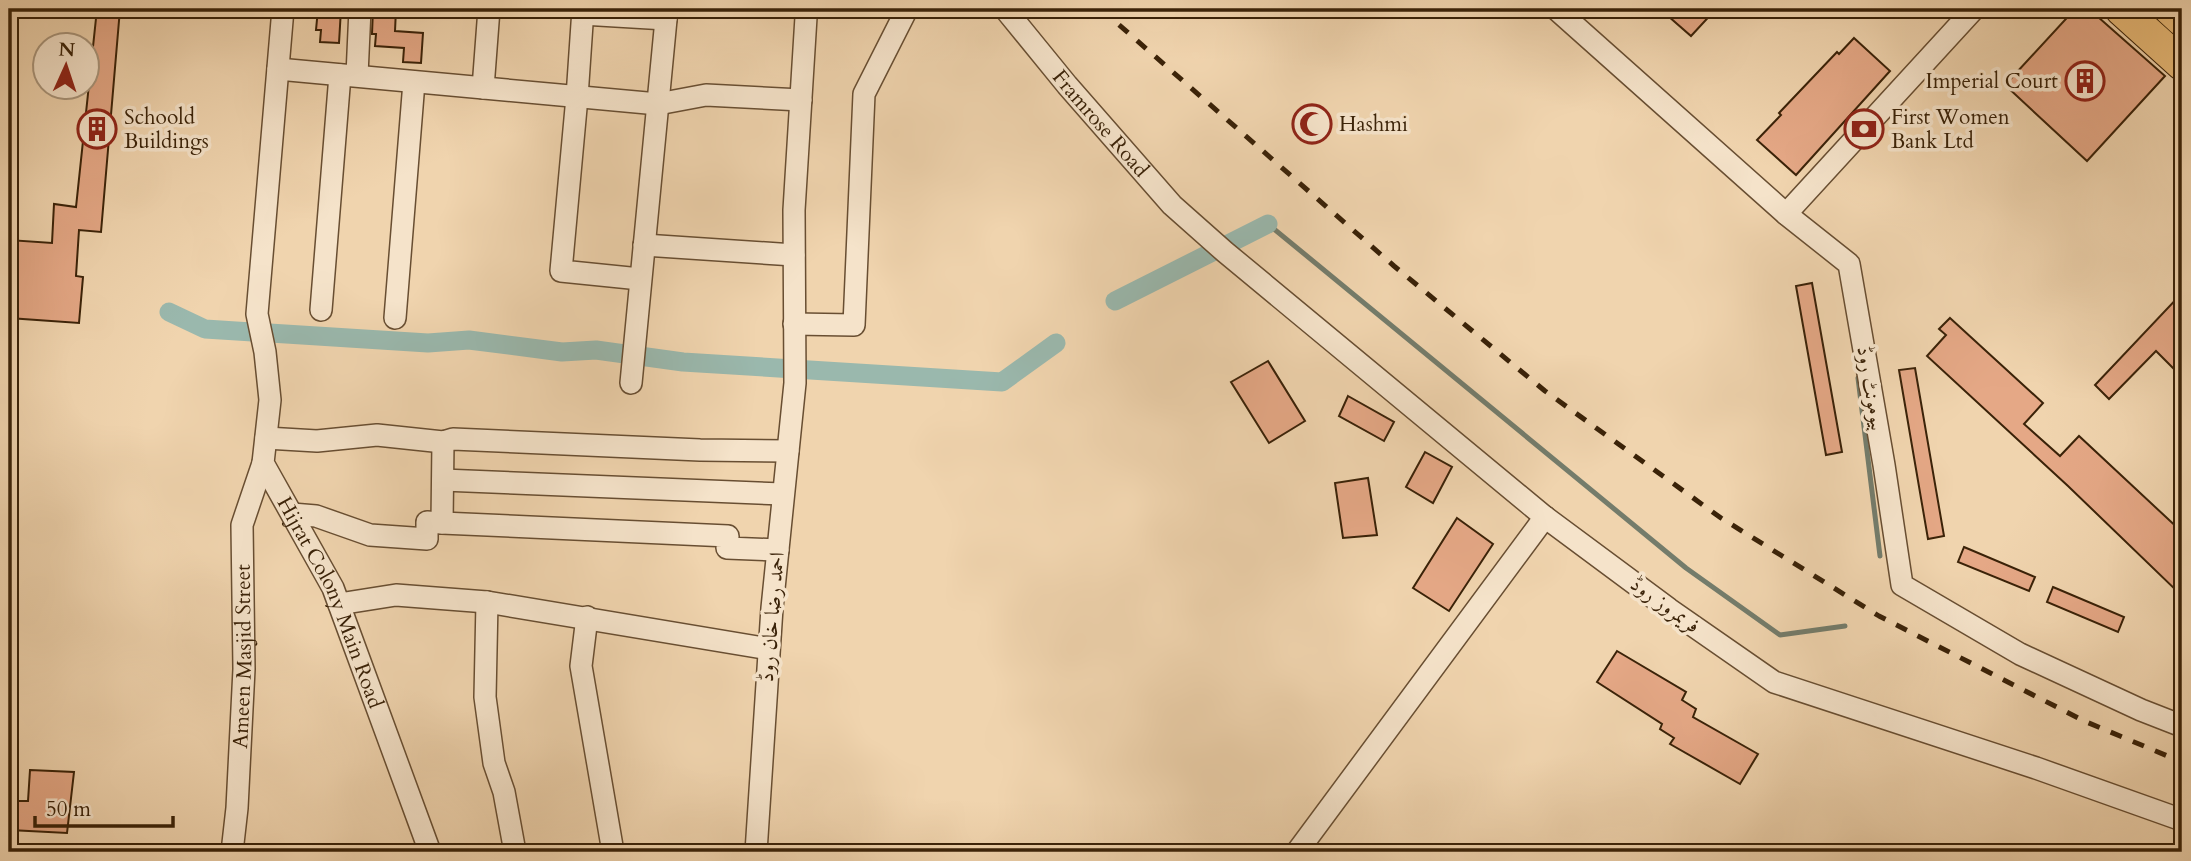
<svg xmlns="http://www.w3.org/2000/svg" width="2191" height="861" font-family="Cardo,Amiri,serif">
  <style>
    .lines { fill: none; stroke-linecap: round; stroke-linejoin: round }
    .stream { stroke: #747c6b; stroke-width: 5 }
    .canal { stroke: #9ab8ad; stroke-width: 19 }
    .building { fill: #e5a886; stroke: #3a2208; stroke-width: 2 }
    .street-casing { stroke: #684e32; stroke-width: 24 }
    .primary-casing { stroke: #3a2208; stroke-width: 34 }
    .street { stroke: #f5e3ca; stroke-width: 21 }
    .primary { stroke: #e8ba77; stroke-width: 32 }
    .rail { stroke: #3a2208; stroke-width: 5; stroke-dasharray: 12 12; stroke-linecap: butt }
    .labels { text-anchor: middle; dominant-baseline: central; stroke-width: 7; stroke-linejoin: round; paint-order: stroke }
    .poi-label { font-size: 21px; fill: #3a2208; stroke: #f5e3ca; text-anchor: start }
    .street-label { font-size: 21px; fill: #3a2208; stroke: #f5e3ca }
  </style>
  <rect width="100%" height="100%" fill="#f0d4ae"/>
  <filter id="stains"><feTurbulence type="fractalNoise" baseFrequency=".00286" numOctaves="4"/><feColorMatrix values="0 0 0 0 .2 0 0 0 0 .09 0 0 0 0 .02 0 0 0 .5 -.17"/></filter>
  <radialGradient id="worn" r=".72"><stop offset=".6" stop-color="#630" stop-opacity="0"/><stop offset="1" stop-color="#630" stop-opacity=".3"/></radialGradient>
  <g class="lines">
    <!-- stream -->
    <g class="stream">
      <polyline points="1268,224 1686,568 1780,635 1845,626"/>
      <polyline points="1858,378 1880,556"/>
    </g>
    <!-- canal -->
    <g class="canal">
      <polyline points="1115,301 1268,224"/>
      <polyline points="169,312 205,329 428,343 469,340 562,352 596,350 683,362 1002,382 1056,343"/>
    </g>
  </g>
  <!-- building -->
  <g class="building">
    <polygon points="97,9 120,9 101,232 79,230 76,276 83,277 79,323 9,318 9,240 52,243 54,204 76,207"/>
    <polygon points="318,9 341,9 339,43 320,42 321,30 316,30"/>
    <polygon points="373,9 396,9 395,31 423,33 421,63 403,62 404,48 375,46 376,34 372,34"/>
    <polygon points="1660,9 1716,9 1691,36"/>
    <polygon points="2075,9 2089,9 2165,76 2087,161 2005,85"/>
    <polygon points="1854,38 1890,71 1796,175 1757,140 1781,115 1779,113 1837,52 1839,54"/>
    <polygon points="1812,283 1842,452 1826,455 1796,286"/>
    <polygon points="2182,293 2182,377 2156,351 2109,399 2095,385"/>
    <polygon points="1950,318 2043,403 2024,424 2060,456 2079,436 2182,532 2182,596 2068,486 1927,356 1946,335 1939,329"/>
    <polygon points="1268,361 1305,421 1269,443 1231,382"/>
    <polygon points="1915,368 1944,536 1928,539 1899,370"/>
    <polygon points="1348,396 1394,422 1384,441 1339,416"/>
    <polygon points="1425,452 1452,467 1433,503 1406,487"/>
    <polygon points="1368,478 1377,535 1343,538 1335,483"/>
    <polygon points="1457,518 1493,544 1449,611 1413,588"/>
    <polygon points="1964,547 2035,577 2029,591 1958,562"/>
    <polygon points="2053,587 2124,617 2118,632 2047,602"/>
    <polygon points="1617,651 1686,692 1682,700 1696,709 1693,717 1758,754 1740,784 1670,744 1674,738 1660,729 1662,724 1597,682"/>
    <polygon points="30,770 74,772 67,833 10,830 10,801 28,801"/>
  </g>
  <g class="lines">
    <!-- street casing -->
    <g class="street-casing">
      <g id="street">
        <path id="s1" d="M283,9L257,314L265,352L270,400L263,463L333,588L430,852"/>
        <polyline points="583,9 577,97 561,271 640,279"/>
        <path id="s2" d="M1005,9L1067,85L1172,205L1225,252L1545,517L1669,609L1774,682L2036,768L2182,820"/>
        <polyline points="1556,9 1786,214 1849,264 1884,465 1902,585 2020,654 2141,710 2182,726"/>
        <polyline points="582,14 666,19"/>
        <polyline points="278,69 658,104 706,95 801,100"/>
        <polyline points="357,75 360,9"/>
        <polyline points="483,88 489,9"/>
        <polyline points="1786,214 1974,9"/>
        <polyline points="644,245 794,255"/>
        <polyline points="321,310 340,75"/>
        <polyline points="395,318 414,82"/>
        <polyline points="794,324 854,325 864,94 907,9"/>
        <polyline points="631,383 667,9"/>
        <polyline points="266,438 317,441 377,435 443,442 453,439 700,450 788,451"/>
        <polyline points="443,480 783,494"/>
        <polyline points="292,514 316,516 370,535 427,539 427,522 442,523 728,536 727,548 778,550"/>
        <polyline points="442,523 443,442"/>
        <polyline points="487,602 485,697 494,763 504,792 515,852"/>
        <polyline points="339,604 396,595 487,602 769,649"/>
        <polyline points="587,617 581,666 613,852"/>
        <path id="s3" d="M232,852L237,808L244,669L242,525L263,463"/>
        <polyline points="756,852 772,608 795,383 794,210 806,17 804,9"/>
        <polyline points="1297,852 1545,517"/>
      </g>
    </g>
    <!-- primary casing -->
    <g class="primary-casing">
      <g id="primary">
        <polyline points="2121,9 2182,64"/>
        <polyline points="2170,9 2182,20"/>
      </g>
    </g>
    <!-- street -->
    <use href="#street" class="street"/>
    <!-- primary -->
    <use href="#primary" class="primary"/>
    <!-- rail -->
    <polyline class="rail" points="1101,9 1394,266 1545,391 1721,518 1879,616 2084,721 2182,762"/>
  </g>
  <!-- icons -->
  <defs>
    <g id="building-ring" transform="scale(2.0125)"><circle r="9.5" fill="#f5e3ca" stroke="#8f2418" stroke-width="1.5"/><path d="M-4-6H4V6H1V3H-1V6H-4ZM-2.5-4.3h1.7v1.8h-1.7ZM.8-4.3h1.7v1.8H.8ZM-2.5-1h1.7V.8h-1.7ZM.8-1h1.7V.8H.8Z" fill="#8f2418"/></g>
    <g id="mosque-ring" transform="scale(2.0125)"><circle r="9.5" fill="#f5e3ca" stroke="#8f2418" stroke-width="1.5"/><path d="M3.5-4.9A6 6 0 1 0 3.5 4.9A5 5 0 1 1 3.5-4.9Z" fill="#8f2418"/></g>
    <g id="bank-ring" transform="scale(2.0125)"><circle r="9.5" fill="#f5e3ca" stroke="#8f2418" stroke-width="1.5"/><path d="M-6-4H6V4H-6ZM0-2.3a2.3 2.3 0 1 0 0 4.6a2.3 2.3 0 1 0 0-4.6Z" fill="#8f2418"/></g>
  </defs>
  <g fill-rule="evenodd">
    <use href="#building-ring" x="2085" y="81"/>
    <use href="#mosque-ring" x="1312" y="124"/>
    <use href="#building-ring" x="97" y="129"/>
    <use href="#bank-ring" x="1864" y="129"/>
  </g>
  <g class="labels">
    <!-- poi labels -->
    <g class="poi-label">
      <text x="2058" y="81" text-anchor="end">Imperial Court</text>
      <text x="124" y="117">Schoold<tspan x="124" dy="24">Buildings</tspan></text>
      <text x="1891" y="117">First Women<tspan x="1891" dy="24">Bank Ltd</tspan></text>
      <text x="1339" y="124">Hashmi</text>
    </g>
    <!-- street labels -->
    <g class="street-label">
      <text stroke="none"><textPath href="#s2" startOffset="149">Framrose Road</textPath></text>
      <text transform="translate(1871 388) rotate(80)">بیومونٹ روڈ</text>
      <text stroke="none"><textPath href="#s1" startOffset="612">Hijrat Colony Main Road</textPath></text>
      <text transform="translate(1665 605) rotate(36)">فریمروز روڈ</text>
      <text transform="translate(772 617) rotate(-85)">احمد رضا خان روڈ</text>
      <text stroke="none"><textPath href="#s3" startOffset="196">Ameen Masjid Street</textPath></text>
    </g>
  </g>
  <!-- margin -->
  <rect width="2191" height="861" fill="none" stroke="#f0d4ae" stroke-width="35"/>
  <rect x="10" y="10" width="2170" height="840" fill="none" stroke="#3a2208" stroke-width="3.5"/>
  <rect x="18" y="18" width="2156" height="826" fill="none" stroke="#3a2208" stroke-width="2"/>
  <!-- north arrow -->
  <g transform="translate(66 66) rotate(3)"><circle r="33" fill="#f5e3ca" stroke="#aa967c" stroke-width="2"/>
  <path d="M0-5L12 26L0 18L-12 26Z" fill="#8f2418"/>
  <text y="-10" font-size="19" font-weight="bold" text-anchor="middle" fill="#3a2208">N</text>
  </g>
  <!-- scale -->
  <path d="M35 816v10h138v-10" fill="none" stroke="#3a2208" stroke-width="3.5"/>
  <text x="46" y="816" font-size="21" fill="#3a2208" stroke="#f5e3ca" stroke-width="5" paint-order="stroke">50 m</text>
  <rect width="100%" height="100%" filter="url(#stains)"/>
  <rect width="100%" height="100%" fill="url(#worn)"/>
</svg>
